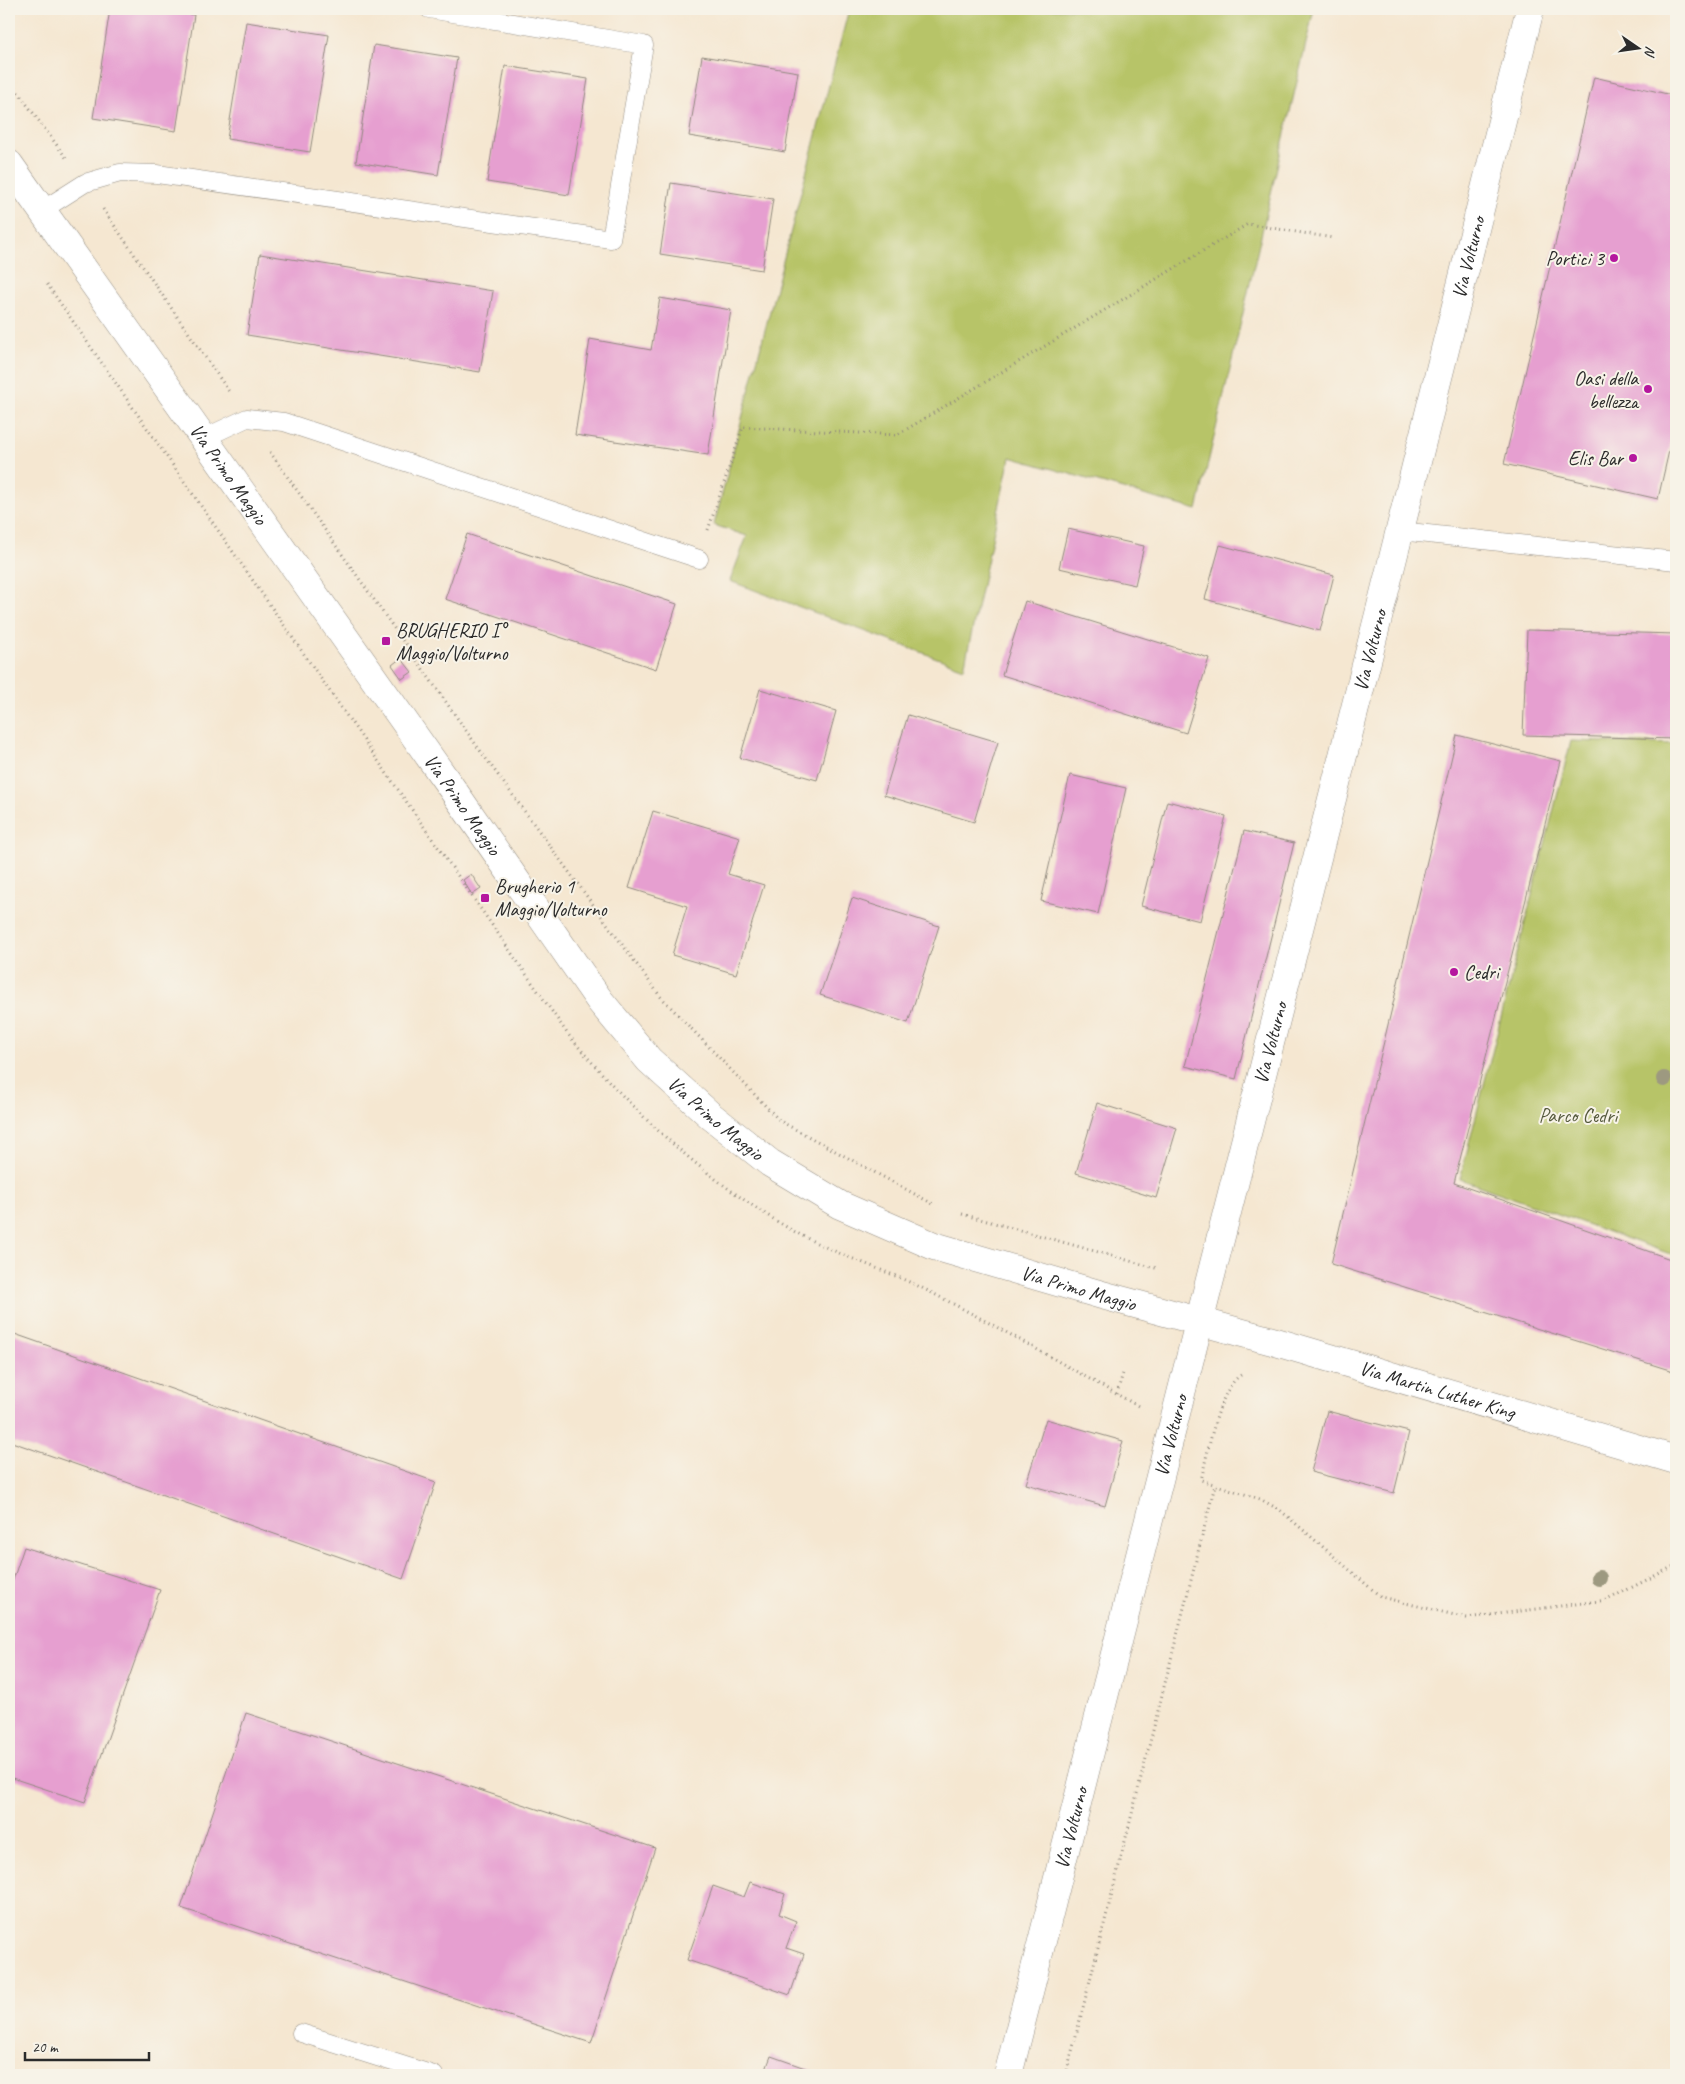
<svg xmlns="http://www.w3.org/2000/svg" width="1685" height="2084" font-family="Caveat,sans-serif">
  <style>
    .green { fill: #b7c467; stroke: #717849 }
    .building { fill: #e69fd0 }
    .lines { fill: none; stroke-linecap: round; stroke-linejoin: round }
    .lane-casing { stroke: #90897e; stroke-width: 19 }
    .street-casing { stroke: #90897e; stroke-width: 29 }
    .path { stroke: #90897e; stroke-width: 3; stroke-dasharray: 1 4; stroke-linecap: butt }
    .lane { stroke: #fff; stroke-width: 18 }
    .street { stroke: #fff; stroke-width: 28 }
    .tree { fill: #9d9980 }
    .poi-dot { fill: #b5179e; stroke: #f7f3e8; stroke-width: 2 }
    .labels { text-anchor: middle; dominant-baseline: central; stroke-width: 4; stroke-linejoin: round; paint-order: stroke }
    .street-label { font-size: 20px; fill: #2b2b2b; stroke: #f7f3e8 }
    .poi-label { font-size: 20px; fill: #2b2b2b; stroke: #f7f3e8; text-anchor: end }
    .park-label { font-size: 20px; fill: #55593d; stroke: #f7f3e8 }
  </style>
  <rect width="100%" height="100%" fill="#f7f3e8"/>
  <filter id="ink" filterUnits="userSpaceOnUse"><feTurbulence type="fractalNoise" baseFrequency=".02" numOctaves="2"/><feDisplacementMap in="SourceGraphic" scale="10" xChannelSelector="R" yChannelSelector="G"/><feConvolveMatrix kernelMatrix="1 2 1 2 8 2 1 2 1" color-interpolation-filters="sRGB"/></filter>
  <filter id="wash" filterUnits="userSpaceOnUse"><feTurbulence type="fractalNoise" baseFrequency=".0096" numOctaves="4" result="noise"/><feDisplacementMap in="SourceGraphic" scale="20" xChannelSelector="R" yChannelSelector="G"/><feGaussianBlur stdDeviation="1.12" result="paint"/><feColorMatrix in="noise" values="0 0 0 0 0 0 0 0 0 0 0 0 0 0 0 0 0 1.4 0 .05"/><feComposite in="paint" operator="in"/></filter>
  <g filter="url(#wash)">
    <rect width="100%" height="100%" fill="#f5e7d1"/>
    <!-- green -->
    <g class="green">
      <polygon points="849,9 1314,9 1197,510 1010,457 964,668 730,581 747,536 714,525"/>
      <polygon points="1571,741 1676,744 1676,1256 1460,1179"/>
    </g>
    <g id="blocks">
      <!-- building -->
      <g class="building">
        <polygon points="110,9 156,9 194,15 176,131 93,118"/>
        <polygon points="246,22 329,35 310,152 227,139"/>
        <polygon points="374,45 457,58 438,175 356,162"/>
        <polygon points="702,56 798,72 785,152 689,136"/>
        <polygon points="505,66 588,79 569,195 487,182"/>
        <polygon points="1594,77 1676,96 1676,420 1658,499 1504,464"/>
        <polygon points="671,183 773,199 762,270 660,254"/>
        <polygon points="260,254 493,291 480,372 247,335"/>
        <polygon points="660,298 731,310 708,455 575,435 590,339 651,350"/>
        <polygon points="1068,529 1144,546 1135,585 1059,568"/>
        <polygon points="467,534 677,604 656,669 445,599"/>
        <polygon points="1220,545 1334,575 1320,631 1205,599"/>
        <polygon points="1025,601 1209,658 1186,733 1002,675"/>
        <polygon points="1527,630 1676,634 1676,739 1523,735"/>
        <polygon points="401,658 412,672 402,679 392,665"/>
        <polygon points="760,689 836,711 817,780 740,758"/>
        <polygon points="908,715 998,742 974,822 884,795"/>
        <polygon points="1457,735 1561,761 1454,1183 1676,1261 1676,1372 1331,1264"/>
        <polygon points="1070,775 1126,788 1098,914 1041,901"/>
        <polygon points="1167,801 1226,816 1200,921 1141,906"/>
        <polygon points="653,811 740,837 728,874 764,885 736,974 672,955 687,906 629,888"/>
        <polygon points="1244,831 1294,843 1236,1079 1185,1066"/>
        <polygon points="471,874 481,889 472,895 463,880"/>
        <polygon points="852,898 939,926 908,1023 820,995"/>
        <polygon points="1097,1103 1177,1128 1156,1198 1076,1173"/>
        <polygon points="9,1332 436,1482 403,1579 9,1441"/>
        <polygon points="1327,1411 1409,1432 1394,1493 1311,1472"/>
        <polygon points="1046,1419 1123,1441 1105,1506 1026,1484"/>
        <polygon points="24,1547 160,1590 85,1802 9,1777 9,1592"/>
        <polygon points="246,1713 655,1848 591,2043 181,1908"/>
        <polygon points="750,1882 785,1894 779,1914 796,1921 786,1948 804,1954 790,1995 687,1960 713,1886 744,1897"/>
        <polygon points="771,2056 825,2075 764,2075"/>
      </g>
    </g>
  </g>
  <g filter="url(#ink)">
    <use href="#blocks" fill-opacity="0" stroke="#90897e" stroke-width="1"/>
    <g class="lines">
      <!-- lane casing -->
      <g class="lane-casing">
        <g id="lane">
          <polyline points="41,211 85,183 120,173 157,174 611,239 644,45 429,9"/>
          <polyline points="202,439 247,418 284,422 699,559"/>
          <polyline points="1400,531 1676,561"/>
          <polyline points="301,2033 434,2075"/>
        </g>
      </g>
      <!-- street casing -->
      <g class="street-casing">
        <g id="street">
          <path id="s1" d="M9,164L448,783L600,1001L649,1060L711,1116L770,1163L840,1205L934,1246L1102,1295L1276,1342L1676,1460"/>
          <path id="s2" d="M1008,2075L1380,610L1530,9"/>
        </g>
      </g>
      <!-- path -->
      <g class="path">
        <polyline points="9,80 67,159"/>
        <polyline points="103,209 230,393"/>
        <path d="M47,284L567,1033C630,1110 704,1179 790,1229C831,1253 876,1266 918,1286C993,1323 1067,1367 1140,1407"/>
        <polyline points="270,452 484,756 660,996 780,1121 935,1205"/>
        <polyline points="708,530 743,427 897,435 1248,224 1333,238"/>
        <polyline points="962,1214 1159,1269"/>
        <path d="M1241,1375C1218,1389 1208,1453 1201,1480L1260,1499L1280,1510L1381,1597L1467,1618L1607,1600L1676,1565"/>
        <polyline points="1117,1394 1123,1373"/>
        <polyline points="1066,2075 1215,1485"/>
      </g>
      <!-- lane -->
      <use href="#lane" class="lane"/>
      <!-- street -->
      <use href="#street" class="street"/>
    </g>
    <!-- trees -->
    <g class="tree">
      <circle cx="1664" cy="1079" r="8"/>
      <circle cx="1599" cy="1578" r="8"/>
    </g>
  </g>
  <!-- markers -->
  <g class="poi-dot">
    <circle cx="1614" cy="258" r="5"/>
    <circle cx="1648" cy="389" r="5"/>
    <circle cx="1633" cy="458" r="5"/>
    <rect x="381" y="636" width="10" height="10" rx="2.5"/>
    <rect x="480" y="893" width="10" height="10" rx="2.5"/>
    <circle cx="1454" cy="972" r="5"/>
  </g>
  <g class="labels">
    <!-- street labels -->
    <g class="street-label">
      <text stroke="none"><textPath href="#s2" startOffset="1875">Via Volturno</textPath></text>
      <text stroke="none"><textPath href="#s1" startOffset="380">Via Primo Maggio</textPath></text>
      <text stroke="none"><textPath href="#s2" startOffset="1470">Via Volturno</textPath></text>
      <text stroke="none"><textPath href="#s1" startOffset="785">Via Primo Maggio</textPath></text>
      <text stroke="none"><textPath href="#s2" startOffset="1065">Via Volturno</textPath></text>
      <text stroke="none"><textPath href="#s1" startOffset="1190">Via Primo Maggio</textPath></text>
      <text stroke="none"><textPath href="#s1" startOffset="1595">Via Primo Maggio</textPath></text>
      <text stroke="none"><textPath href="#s1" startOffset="1968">Via Martin Luther King</textPath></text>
      <text stroke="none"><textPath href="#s2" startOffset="660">Via Volturno</textPath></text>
      <text stroke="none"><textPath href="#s2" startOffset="255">Via Volturno</textPath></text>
    </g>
    <!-- poi labels -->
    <g class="poi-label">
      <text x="1604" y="258">Portici 3</text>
      <text x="1638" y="378">Oasi della<tspan x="1638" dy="23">bellezza</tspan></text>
      <text x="1623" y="458">Elis Bar</text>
      <text x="396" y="630" text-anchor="start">BRUGHERIO I°<tspan x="396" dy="23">Maggio/Volturno</tspan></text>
      <text x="495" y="886" text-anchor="start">Brugherio 1<tspan x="495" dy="23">Maggio/Volturno</tspan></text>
      <text x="1464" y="972" text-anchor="start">Cedri</text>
    </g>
    <!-- park labels -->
    <g class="park-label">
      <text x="1578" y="1115">Parco Cedri</text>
    </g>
  </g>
  <!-- margin -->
  <rect width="1685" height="2084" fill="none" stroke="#f7f3e8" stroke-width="30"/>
  <!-- north arrow -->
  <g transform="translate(1638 48) rotate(103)" stroke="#f7f3e8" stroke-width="4" paint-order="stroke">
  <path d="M0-4L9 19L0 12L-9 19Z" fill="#2b2b2b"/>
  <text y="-8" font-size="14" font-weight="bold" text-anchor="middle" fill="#2b2b2b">N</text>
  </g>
  <!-- scale -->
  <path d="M25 2052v8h124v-8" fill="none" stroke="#2b2b2b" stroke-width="2.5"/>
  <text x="32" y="2052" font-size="15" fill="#2b2b2b" stroke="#f7f3e8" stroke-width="4" paint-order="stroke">20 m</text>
</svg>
